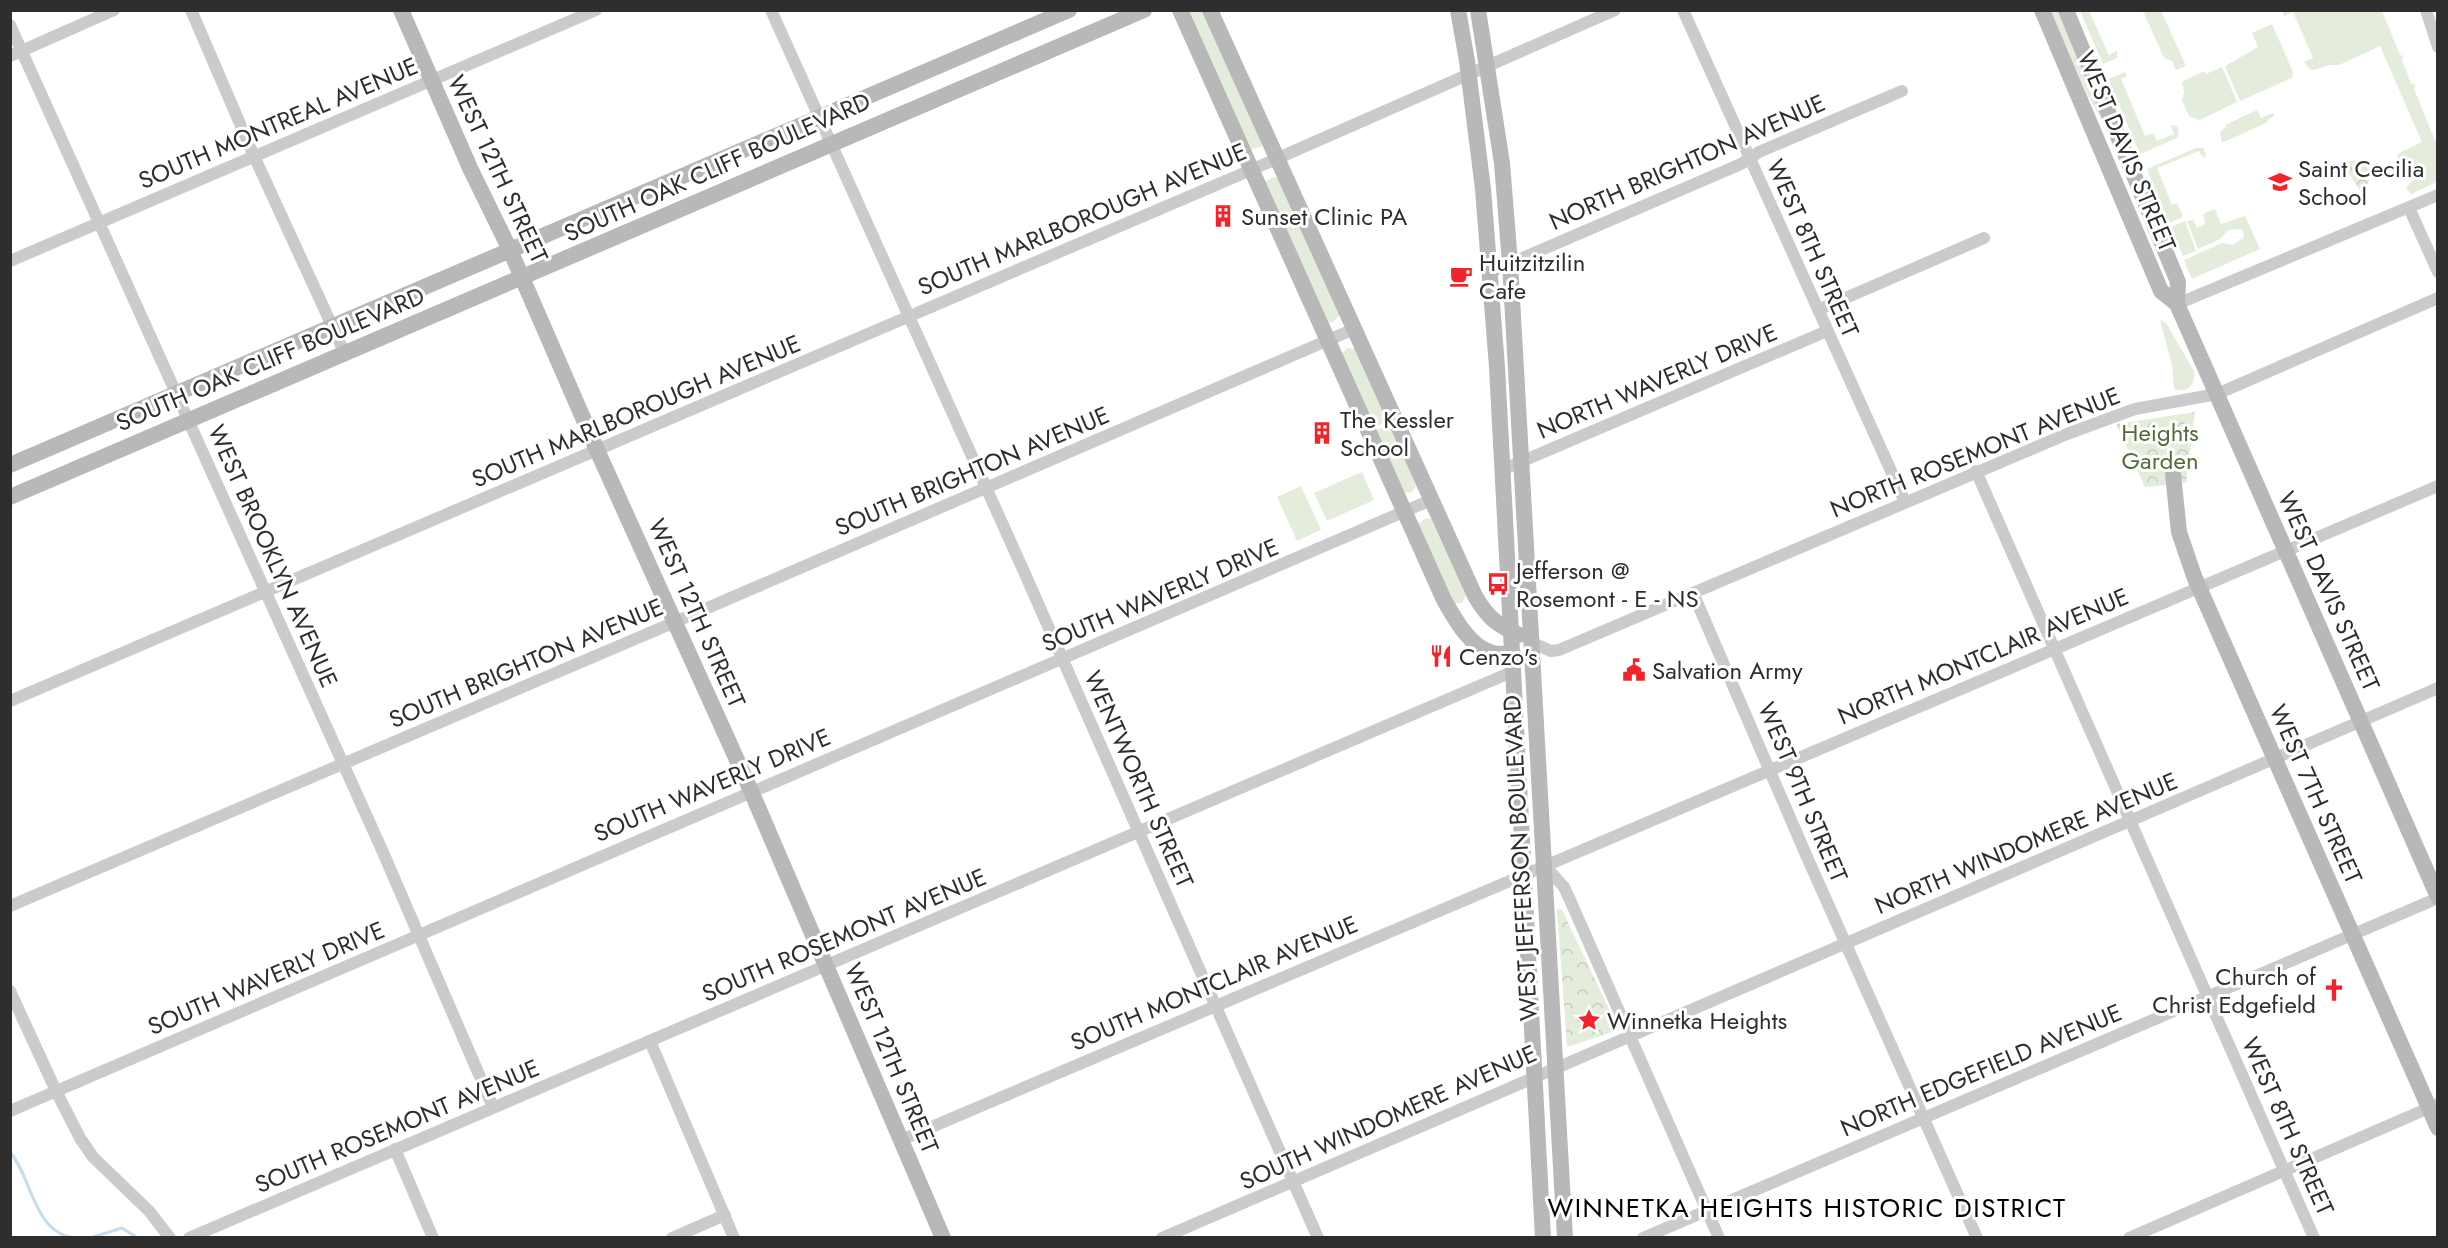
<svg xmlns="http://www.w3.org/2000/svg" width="2448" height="1248" font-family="Jost,sans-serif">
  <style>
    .grass { fill: #e4eddb }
    .forest { fill: url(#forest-crowns) }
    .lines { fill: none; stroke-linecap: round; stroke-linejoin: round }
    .stream { stroke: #c5ddee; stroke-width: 3 }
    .street { stroke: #cbcbcb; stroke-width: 12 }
    .secondary { stroke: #b8b8b8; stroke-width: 16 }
    .labels { text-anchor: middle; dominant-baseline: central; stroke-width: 6; stroke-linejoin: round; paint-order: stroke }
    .street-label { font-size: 24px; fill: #2e2e2e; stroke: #fff }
    .poi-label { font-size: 24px; fill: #2e2e2e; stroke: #fff; text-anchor: start }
    .park-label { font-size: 24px; fill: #4f6e38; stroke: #fff }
    .neighbourhood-label { font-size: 26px; letter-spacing: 1.5px; fill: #000; stroke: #fff }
  </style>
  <defs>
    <pattern id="forest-crowns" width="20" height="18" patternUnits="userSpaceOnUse" patternTransform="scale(1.5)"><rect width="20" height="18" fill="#e4eddb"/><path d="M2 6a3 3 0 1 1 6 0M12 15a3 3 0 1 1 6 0" fill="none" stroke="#c4ccbc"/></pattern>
  </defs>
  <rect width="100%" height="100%" fill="#fff"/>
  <!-- grass -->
  <g class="grass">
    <polygon points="1188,11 1206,11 1263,142 1261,147 1252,149 1248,147"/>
    <polygon points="2051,11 2059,11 2117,152 2099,115 2087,94"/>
    <polygon points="2080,11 2089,11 2109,55 2117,51 2117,58 2103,64"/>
    <polygon points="2143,11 2161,11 2186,66 2176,70 2172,61 2164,58"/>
    <polygon points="2282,11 2382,11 2400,55 2403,56 2402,60 2411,83 2415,85 2414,89 2437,145 2437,182 2411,194 2406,188 2417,175 2410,170 2405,176 2402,177 2395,162 2399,153 2422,142 2380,46 2339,65 2329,65 2315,70 2310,69 2304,62 2313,58 2293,12 2284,16"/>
    <polygon points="2272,24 2293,72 2292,78 2240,101 2225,66 2258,47 2252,33"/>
    <polygon points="2222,67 2237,102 2200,120 2189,116 2182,100 2184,92 2182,82 2204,71 2206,74"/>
    <polygon points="2125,72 2127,76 2121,79 2145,136 2153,133 2157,141 2174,134 2171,126 2173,125 2177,126 2179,133 2177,138 2140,154 2108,79"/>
    <polygon points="2257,110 2261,118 2273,113 2274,116 2267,120 2268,122 2222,143 2220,132 2226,127 2225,125"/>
    <polygon points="2196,148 2203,148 2206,154 2204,158 2199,151 2157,168 2172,205 2177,203 2183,217 2169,223 2147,169"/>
    <polygon points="1273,177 1279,178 1340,315 1333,322 1329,323 1265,182"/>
    <polygon points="2215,209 2221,224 2245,216 2260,249 2194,278 2191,277 2184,260 2222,243 2233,245 2244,237 2242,229 2228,230 2220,239 2198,249 2187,221 2193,220 2197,228 2205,224 2203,214"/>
    <polygon points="2185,221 2196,251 2183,256 2171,227"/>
    <path d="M2160,320L2166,323L2194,371C2196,385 2187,394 2174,389L2172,365Z"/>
    <polygon points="1347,348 1355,349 1388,421 1373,428 1341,355"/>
    <polygon points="1390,424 1416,486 1411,493 1402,492 1374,431"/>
    <polygon points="1362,472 1374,500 1327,521 1314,493"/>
    <polygon points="1301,486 1321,530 1297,541 1277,497"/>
    <polygon points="1426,518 1431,519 1466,595 1462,603 1452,603 1418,524"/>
  </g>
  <!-- forest -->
  <g class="forest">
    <path d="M2362,159L2369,165C2371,175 2371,186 2359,189L2345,168L2346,162Z"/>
    <polygon points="2195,412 2186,483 2145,487 2116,424"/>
    <polygon points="1557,909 1562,910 1619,1030 1567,1047"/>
  </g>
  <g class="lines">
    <!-- stream -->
    <g class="stream">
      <path d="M10,1152C32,1177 33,1233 75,1238"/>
      <polyline points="90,1238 122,1228 136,1237"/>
    </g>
    <!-- street -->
    <g class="street">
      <polyline points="191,10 254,156 345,354"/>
      <polyline points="771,10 1025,574 1318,1238"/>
      <polyline points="1683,10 1905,502"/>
      <polyline points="2426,10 2438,47"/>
      <polyline points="10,25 382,850 493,1107"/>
      <polyline points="10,56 114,10"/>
      <polyline points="2409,208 2438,272"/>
      <polyline points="10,261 596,10"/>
      <polyline points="1490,272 1741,164 1759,152 1902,91"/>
      <polyline points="2177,304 2438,195"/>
      <polyline points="1818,310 1984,238"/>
      <polyline points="1504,469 1827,331"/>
      <polyline points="1976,471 2314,1238"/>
      <polyline points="1693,593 1807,857 1977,1238"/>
      <polyline points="1533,643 1551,651 1559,650 2067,434 2135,409 2217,394 2438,298"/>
      <polyline points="10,701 1251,170 1615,10"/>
      <polyline points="1545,866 1564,887 1570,900 1719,1238"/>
      <polyline points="10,906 675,622 1354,329"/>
      <polyline points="10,991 56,1091 80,1138 93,1157 149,1211 170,1238"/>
      <polyline points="650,1041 734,1238"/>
      <polyline points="10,1111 1431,500"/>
      <polyline points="901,1140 2438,486"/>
      <polyline points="395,1149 433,1238"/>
      <polyline points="189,1238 1514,671"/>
      <polyline points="672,1238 725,1215"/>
      <polyline points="1162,1238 2438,688"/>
      <polyline points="1643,1238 2438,898"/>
      <polyline points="2129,1238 2438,1104"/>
    </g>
    <!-- secondary -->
    <g class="secondary">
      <polyline points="401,10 470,168 510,250 597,450 751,791 943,1238"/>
      <path d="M1180,10L1444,600C1454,617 1469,646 1490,652C1497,655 1505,654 1513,653"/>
      <path d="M1210,10L1475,596C1488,618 1496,624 1519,635"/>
      <polyline points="1458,10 1467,61 1483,189 1497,367 1543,1238"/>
      <polyline points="1478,10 1502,163 1510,263 1565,1238"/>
      <polyline points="2042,10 2161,291 2177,304 2438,897"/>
      <polyline points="2066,10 2178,282 2177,304"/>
      <polyline points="10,465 1069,10"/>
      <polyline points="2173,474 2179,532 2194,576 2438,1128"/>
      <polyline points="10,497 1144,10"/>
    </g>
  </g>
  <!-- icons -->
  <defs>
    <g id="school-bare" transform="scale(1.8)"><path d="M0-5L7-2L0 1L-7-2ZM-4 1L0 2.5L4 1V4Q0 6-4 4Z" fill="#f3232c" stroke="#fff" stroke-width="2.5" paint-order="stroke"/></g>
    <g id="building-bare" transform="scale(1.8)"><path d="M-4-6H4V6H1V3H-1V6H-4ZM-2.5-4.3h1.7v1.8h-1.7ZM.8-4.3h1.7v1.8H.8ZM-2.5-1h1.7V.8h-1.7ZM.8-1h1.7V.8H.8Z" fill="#f3232c" stroke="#fff" stroke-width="2.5" paint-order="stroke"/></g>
    <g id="cafe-bare" transform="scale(1.8)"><path d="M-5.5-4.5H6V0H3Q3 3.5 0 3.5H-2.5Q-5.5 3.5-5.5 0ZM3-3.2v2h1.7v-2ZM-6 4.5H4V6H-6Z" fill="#f3232c" stroke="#fff" stroke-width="2.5" paint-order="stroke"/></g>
    <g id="bus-bare" transform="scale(1.8)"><path d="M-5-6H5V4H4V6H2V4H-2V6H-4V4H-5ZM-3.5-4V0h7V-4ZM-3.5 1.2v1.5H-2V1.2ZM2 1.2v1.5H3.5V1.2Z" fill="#f3232c" stroke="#fff" stroke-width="2.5" paint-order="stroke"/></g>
    <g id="restaurant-bare" transform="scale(1.8)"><path d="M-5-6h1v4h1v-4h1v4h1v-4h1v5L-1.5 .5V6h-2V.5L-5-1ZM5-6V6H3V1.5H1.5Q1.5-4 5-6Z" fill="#f3232c" stroke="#fff" stroke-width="2.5" paint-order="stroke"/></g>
    <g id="civic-bare" transform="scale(1.8)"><path d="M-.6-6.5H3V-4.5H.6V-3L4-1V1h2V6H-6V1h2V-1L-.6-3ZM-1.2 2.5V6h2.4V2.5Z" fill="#f3232c" stroke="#fff" stroke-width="2.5" paint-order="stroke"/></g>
    <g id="church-bare" transform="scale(1.8)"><path d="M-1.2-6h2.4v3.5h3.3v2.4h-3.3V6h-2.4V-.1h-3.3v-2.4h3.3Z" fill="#f3232c" stroke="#fff" stroke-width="2.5" paint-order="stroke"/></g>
    <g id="sight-bare" transform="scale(1.8)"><path d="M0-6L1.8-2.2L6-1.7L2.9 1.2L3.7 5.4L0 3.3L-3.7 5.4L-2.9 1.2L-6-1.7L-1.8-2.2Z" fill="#f3232c" stroke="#fff" stroke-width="2.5" paint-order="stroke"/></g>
  </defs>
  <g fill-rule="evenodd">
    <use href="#school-bare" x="2280" y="182"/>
    <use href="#building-bare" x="1223" y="216"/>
    <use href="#cafe-bare" x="1461" y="276"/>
    <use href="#building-bare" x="1322" y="433"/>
    <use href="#bus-bare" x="1498" y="584"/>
    <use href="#restaurant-bare" x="1441" y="656"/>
    <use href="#civic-bare" x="1634" y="670"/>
    <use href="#church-bare" x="2334" y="990"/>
    <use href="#sight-bare" x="1589" y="1020"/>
  </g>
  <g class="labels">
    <!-- street labels -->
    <g class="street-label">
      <text transform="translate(278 123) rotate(-23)">SOUTH MONTREAL AVENUE</text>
      <text transform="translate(2127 151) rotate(67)">WEST DAVIS STREET</text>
      <text transform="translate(1687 162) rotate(-24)">NORTH BRIGHTON AVENUE</text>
      <text transform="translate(717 167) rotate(-24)">SOUTH OAK CLIFF BOULEVARD</text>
      <text transform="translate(498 169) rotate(65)">WEST 12TH STREET</text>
      <text transform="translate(1082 219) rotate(-23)">SOUTH MARLBOROUGH AVENUE</text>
      <text transform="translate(1813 248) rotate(66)">WEST 8TH STREET</text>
      <text transform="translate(270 359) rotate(-23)">SOUTH OAK CLIFF BOULEVARD</text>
      <text transform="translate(1657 381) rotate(-23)">NORTH WAVERLY DRIVE</text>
      <text transform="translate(636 411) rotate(-23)">SOUTH MARLBOROUGH AVENUE</text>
      <text transform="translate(1975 452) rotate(-22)">NORTH ROSEMONT AVENUE</text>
      <text transform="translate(972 471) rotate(-23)">SOUTH BRIGHTON AVENUE</text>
      <text transform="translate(273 556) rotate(66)">WEST BROOKLYN AVENUE</text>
      <text transform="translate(2329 591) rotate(66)">WEST DAVIS STREET</text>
      <text transform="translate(1160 595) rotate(-23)">SOUTH WAVERLY DRIVE</text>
      <text transform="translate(697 613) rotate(66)">WEST 12TH STREET</text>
      <text transform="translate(1983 656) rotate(-23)">NORTH MONTCLAIR AVENUE</text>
      <text transform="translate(526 663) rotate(-23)">SOUTH BRIGHTON AVENUE</text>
      <text transform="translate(1139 779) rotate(66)">WENTWORTH STREET</text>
      <text transform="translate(712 785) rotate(-23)">SOUTH WAVERLY DRIVE</text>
      <text transform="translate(1803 792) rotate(67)">WEST 9TH STREET</text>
      <text transform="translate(2316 794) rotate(66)">WEST 7TH STREET</text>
      <text transform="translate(2026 843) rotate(-23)">NORTH WINDOMERE AVENUE</text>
      <text transform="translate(1520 858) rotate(-93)">WEST JEFFERSON BOULEVARD</text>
      <text transform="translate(844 935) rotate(-23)">SOUTH ROSEMONT AVENUE</text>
      <text transform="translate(266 978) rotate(-23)">SOUTH WAVERLY DRIVE</text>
      <text transform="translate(1214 983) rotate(-23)">SOUTH MONTCLAIR AVENUE</text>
      <text transform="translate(892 1058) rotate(67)">WEST 12TH STREET</text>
      <text transform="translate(1981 1070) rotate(-23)">NORTH EDGEFIELD AVENUE</text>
      <text transform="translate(1388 1117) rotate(-24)">SOUTH WINDOMERE AVENUE</text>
      <text transform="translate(397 1126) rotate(-23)">SOUTH ROSEMONT AVENUE</text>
      <text transform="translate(2288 1126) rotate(66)">WEST 8TH STREET</text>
    </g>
    <!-- poi labels -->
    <g class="poi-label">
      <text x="2298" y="168">Saint Cecilia<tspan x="2298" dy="28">School</tspan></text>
      <text x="1241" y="216">Sunset Clinic PA</text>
      <text x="1479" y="262">Huitzitzilin<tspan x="1479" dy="28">Cafe</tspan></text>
      <text x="1340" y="419">The Kessler<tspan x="1340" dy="28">School</tspan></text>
      <text x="1516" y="570">Jefferson @<tspan x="1516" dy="28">Rosemont - E - NS</tspan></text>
      <text x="1459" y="656">Cenzo's</text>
      <text x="1652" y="670">Salvation Army</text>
      <text x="2316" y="976" text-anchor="end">Church of<tspan x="2316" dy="28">Christ Edgefield</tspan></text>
      <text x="1607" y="1020">Winnetka Heights</text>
    </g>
    <!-- park labels -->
    <g class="park-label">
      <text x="2160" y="432">Heights<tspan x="2160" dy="28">Garden</tspan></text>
    </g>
    <!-- neighbourhood labels -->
    <g class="neighbourhood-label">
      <text x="1807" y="1208">WINNETKA HEIGHTS HISTORIC DISTRICT</text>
    </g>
  </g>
  <!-- border -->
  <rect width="2448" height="1248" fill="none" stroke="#2e2e2e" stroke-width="24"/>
</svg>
